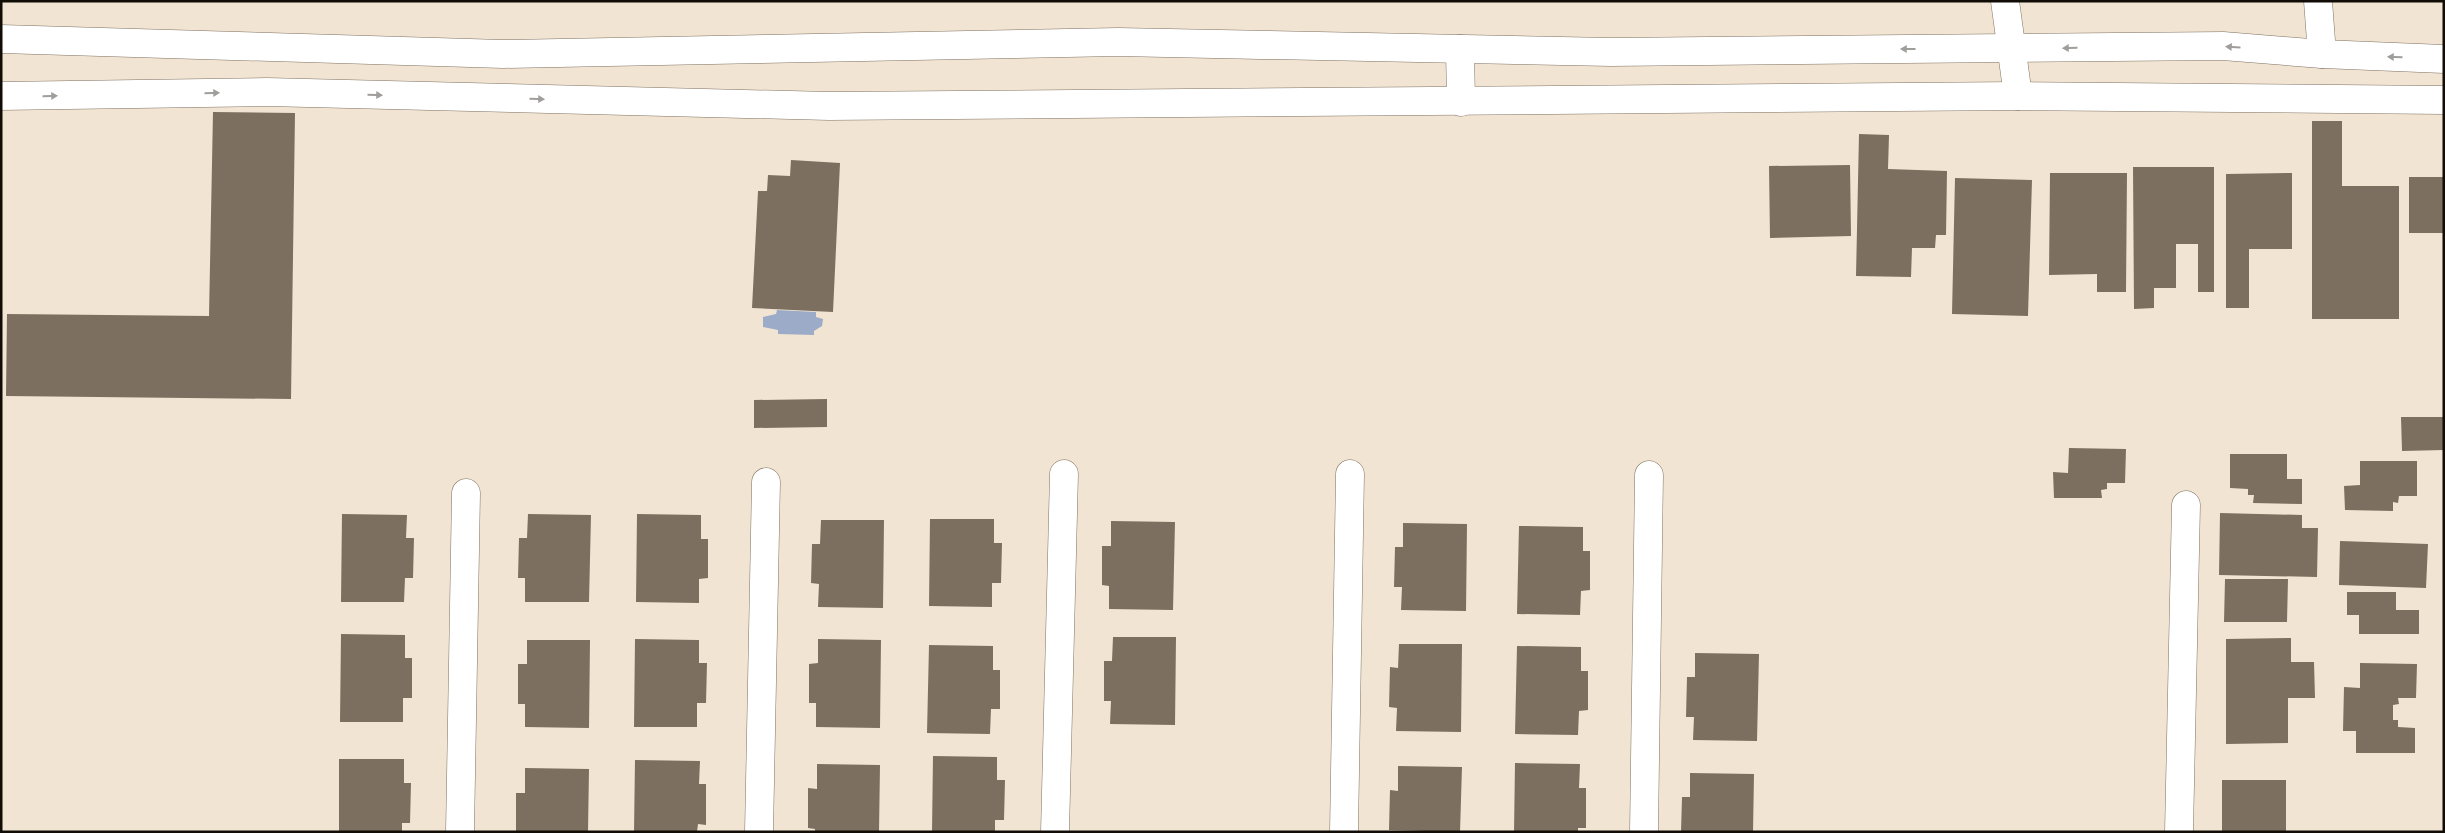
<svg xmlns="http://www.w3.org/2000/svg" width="2445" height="833" font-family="Barlow,sans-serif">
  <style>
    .water { fill: #9cabc8 }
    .building { fill: #7c6f5f }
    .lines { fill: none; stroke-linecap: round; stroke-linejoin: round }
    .minor-casing { stroke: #7f7262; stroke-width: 29 }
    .minor { stroke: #fff; stroke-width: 28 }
    .oneway { fill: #a09e9b }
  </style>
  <rect width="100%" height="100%" fill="#f2e4d2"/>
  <!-- water -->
  <polygon class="water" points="777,310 816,312 816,317 823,319 822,326 814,331 814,335 778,334 778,330 763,327 763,317 776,314"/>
  <!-- building -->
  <g class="building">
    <polygon points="213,112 295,113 291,399 6,396 7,314 209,316"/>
    <polygon points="2312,121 2342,121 2342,186 2399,186 2399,319 2312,319"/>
    <polygon points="1859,134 1889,135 1888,169 1947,171 1946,235 1936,235 1935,248 1912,248 1911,277 1856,276"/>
    <polygon points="791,160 840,163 833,312 752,308 758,191 767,191 768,175 790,176"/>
    <polygon points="1850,165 1851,236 1770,238 1769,166"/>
    <polygon points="2133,167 2214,167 2214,292 2198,292 2198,244 2176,244 2176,288 2154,288 2154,308 2134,309"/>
    <polygon points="2050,173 2127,173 2126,292 2097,292 2097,274 2049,275"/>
    <polygon points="2292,173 2292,249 2249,249 2249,308 2226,308 2226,174"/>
    <rect x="2409" y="177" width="35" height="56"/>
    <polygon points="1955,178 2032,180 2028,316 1952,314"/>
    <polygon points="827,399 827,427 754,428 754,400"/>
    <polygon points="2401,417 2444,417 2444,450 2402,451"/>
    <polygon points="2069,448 2126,449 2125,483 2107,483 2107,489 2101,490 2102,498 2054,498 2053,472 2068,473"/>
    <polygon points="2230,454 2287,454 2287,479 2302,479 2302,504 2253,503 2254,495 2248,495 2248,489 2230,488"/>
    <polygon points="2360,461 2417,461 2417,496 2399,496 2398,503 2393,502 2393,511 2345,510 2344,486 2360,485"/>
    <polygon points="2220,513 2302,515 2302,528 2318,528 2317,577 2219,575"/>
    <polygon points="342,514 407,515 406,538 414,538 413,578 405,578 404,602 341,602"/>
    <polygon points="528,514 591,515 589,602 525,602 525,578 518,578 519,538 527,538"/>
    <polygon points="637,514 701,515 701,539 708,539 708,578 699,579 699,603 636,602"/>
    <polygon points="930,519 994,519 994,543 1002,543 1001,583 992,583 992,607 929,606"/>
    <polygon points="821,520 884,520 883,608 818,607 819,584 811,583 812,544 820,544"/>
    <polygon points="1111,521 1175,522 1173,610 1109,609 1109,586 1102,585 1102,546 1111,546"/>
    <polygon points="1403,523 1467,524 1466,611 1401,610 1402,587 1394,587 1395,547 1403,547"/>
    <polygon points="1519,526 1583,527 1583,551 1590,551 1590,590 1581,591 1580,615 1517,614"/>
    <polygon points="2340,541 2428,544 2426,588 2339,585"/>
    <polygon points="2225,579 2288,579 2287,622 2224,622"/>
    <polygon points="2347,592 2396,592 2396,610 2419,610 2419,634 2359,634 2359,615 2347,615"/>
    <polygon points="341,634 405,635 405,658 412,658 412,698 403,698 403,722 340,722"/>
    <polygon points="1113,637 1176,637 1175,725 1110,724 1111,701 1104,701 1104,661 1112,661"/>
    <polygon points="2291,638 2291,662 2314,662 2315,698 2288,698 2288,743 2226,744 2226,639"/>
    <polygon points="635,639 699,640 699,663 707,663 706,703 697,703 697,727 634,727"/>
    <polygon points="818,639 881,640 880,728 816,727 816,703 809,703 809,664 818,663"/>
    <polygon points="527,640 590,640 589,728 525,727 525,704 518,704 518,664 527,664"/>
    <polygon points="1399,644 1462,644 1461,732 1396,731 1397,708 1389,707 1390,667 1398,668"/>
    <polygon points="929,645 993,646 993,670 1000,670 1000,709 991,709 990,734 927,733"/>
    <polygon points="1517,646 1581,647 1581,671 1588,671 1588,710 1579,711 1578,735 1515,734"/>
    <polygon points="1695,653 1759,654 1757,741 1693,740 1694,717 1686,717 1687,677 1695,677"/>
    <polygon points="2360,663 2417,664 2416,698 2398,698 2399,704 2393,705 2393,720 2398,720 2398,727 2415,728 2415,753 2356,753 2356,731 2343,731 2344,687 2360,688"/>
    <polygon points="933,756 997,757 997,780 1005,780 1004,820 995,820 995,832 932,832"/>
    <polygon points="339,759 404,759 404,783 411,783 410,823 402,823 402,832 339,832"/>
    <polygon points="635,760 700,761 699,784 706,784 706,825 698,824 697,832 634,832"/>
    <polygon points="1515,763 1580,764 1579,788 1586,788 1586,828 1578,828 1578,832 1514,832"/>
    <polygon points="817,764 880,765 879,832 815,832 815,829 808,828 808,788 817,789"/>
    <polygon points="1398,766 1462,767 1460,832 1389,830 1390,790 1398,791"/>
    <polygon points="525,768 589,769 588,832 516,832 516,793 525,793"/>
    <polygon points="1690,773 1754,774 1753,832 1681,832 1682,797 1690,797"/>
    <rect x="2222" y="780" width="64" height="52"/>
  </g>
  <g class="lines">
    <!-- minor casing -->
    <g class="minor-casing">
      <g id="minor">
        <polyline points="2005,1 2018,96"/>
        <polyline points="2318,1 2322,54"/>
        <polyline points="1,39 503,54 1118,42 1611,52 2223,46 2322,54 2444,59"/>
        <polyline points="1460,49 1461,102"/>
        <polyline points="1,96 267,92 829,106 2018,96 2444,100"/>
        <polyline points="460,832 466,493"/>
        <polyline points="759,832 766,482"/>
        <polyline points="1055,832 1064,474"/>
        <polyline points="1344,832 1350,474"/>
        <polyline points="1644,832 1649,475"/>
        <polyline points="2179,832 2186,505"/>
      </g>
    </g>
    <!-- minor -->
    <use href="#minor" class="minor"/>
  </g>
  <!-- one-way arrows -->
  <defs><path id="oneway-solid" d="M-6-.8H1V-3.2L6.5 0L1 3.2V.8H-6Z" transform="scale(1.25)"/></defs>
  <g class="oneway">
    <use href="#oneway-solid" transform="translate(2233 47) rotate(-176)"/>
    <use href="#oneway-solid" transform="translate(2070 48) rotate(179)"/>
    <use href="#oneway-solid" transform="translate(1908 49) rotate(180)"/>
    <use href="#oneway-solid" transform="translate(2395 57) rotate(-178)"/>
    <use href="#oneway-solid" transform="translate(212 93) rotate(-1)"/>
    <use href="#oneway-solid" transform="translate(375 95) rotate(1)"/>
    <use href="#oneway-solid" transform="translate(50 96) rotate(-1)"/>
    <use href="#oneway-solid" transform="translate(537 99) rotate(1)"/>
  </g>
  <!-- border -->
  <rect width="2445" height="833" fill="none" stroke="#110c06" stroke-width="5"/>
</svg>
